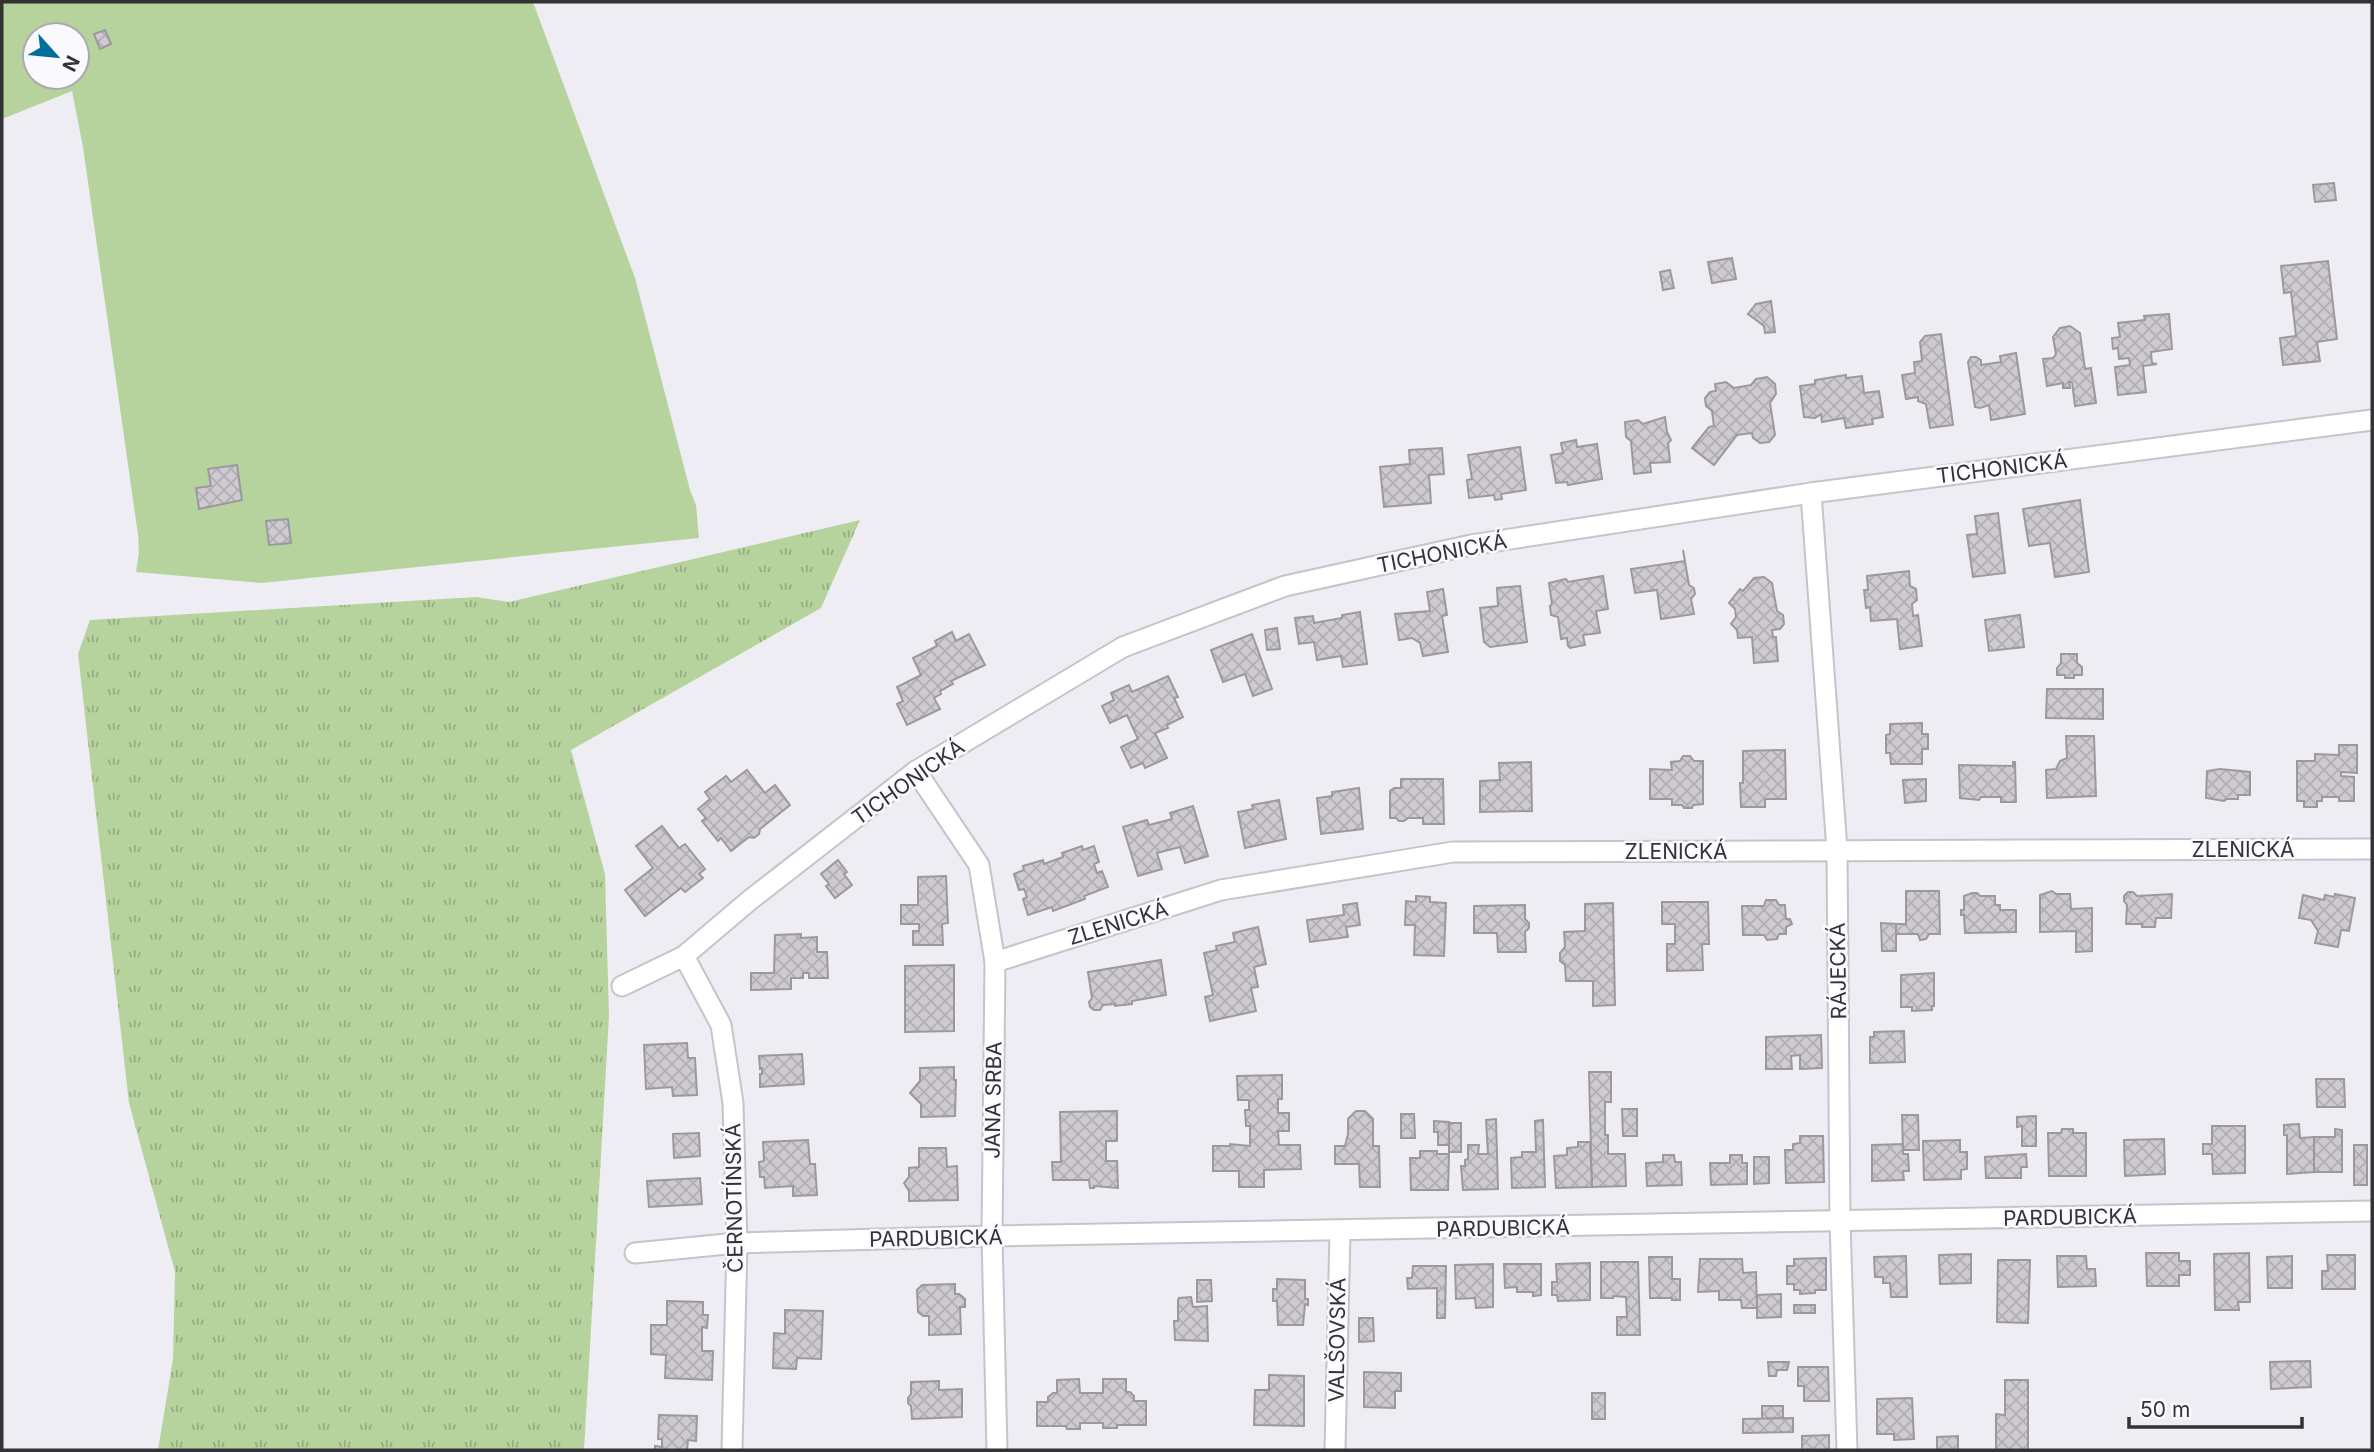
<svg xmlns="http://www.w3.org/2000/svg" width="2374" height="1452" font-family="Inter,sans-serif">
  <style>
    .grass { fill: url(#grass-tufts) }
    .green { fill: #b7d39d; fill-rule: evenodd }
    .building { fill: url(#building-cross-hatch); stroke: #9c999e; stroke-width: 2 }
    .lines { fill: none; stroke-linecap: round; stroke-linejoin: round }
    .minor-casing { stroke: #c4c4ca; stroke-width: 23 }
    .minor { stroke: #fff; stroke-width: 19 }
    .labels { text-anchor: middle; dominant-baseline: central; stroke-width: 5; stroke-linejoin: round; paint-order: stroke }
    .street-label { font-size: 21px; fill: #333335; stroke: #fafafe }
  </style>
  <defs>
    <pattern id="grass-tufts" width="24" height="20" patternUnits="userSpaceOnUse" patternTransform="scale(1.75)"><rect width="24" height="20" fill="#b7d39d"/><path d="M3 7l-1-3M5 7V3M7 7l1-3M15 17l-1-3M17 17v-4M19 17l1-3" fill="none" stroke="#95ac81"/></pattern>
    <pattern id="building-cross-hatch" width="8" height="8" patternUnits="userSpaceOnUse" patternTransform="scale(1.75)"><rect width="8" height="8" fill="#cecad0"/><path d="M0 0l8 8M0 8l8-8" fill="none" stroke="#b1aeb3"/></pattern>
  </defs>
  <rect width="100%" height="100%" fill="#ededf3"/>
  <!-- grass -->
  <polygon class="grass" points="860,520 821,608 571,750 605,874 609,1016 584,1450 158,1450 173,1359 175,1272 129,1103 78,654 90,620 476,597 509,602"/>
  <!-- green -->
  <path class="green" d="M2,2H533L635,278L690,490L696,505L699,538L261,583L136,572L139,552L138,535L83,147L72,91L2,119ZM35,35H77V77H35Z"/>
  <!-- building -->
  <g class="building">
    <polygon points="105,30 111,44 100,49 94,34"/>
    <polygon points="2334,183 2336,200 2315,202 2313,185"/>
    <polygon points="1732,258 1736,279 1712,283 1708,262"/>
    <polygon points="2328,261 2337,339 2317,342 2320,361 2283,365 2280,338 2296,336 2291,292 2284,293 2281,266"/>
    <polygon points="1670,270 1674,288 1663,290 1660,272"/>
    <polygon points="1771,301 1775,332 1765,333 1764,326 1748,314 1756,304"/>
    <polygon points="2169,314 2172,349 2151,352 2152,363 2157,364 2143,366 2146,392 2118,395 2115,367 2130,365 2129,358 2119,359 2118,348 2113,349 2112,338 2120,337 2118,323 2145,320 2144,316"/>
    <polygon points="2070,326 2080,333 2085,369 2091,368 2096,403 2075,406 2072,382 2069,382 2070,388 2063,388 2063,383 2047,386 2043,359 2053,358 2056,354 2053,337 2060,328"/>
    <polygon points="1941,334 1953,425 1930,428 1926,404 1918,401 1918,397 1906,399 1902,375 1915,373 1914,362 1922,361 1920,342 1925,336"/>
    <polygon points="2016,353 2025,414 1991,420 1989,405 1980,408 1975,407 1968,362 1971,357 1976,357 1981,360 1981,365 2001,362 2000,356"/>
    <polygon points="1846,375 1846,378 1862,376 1864,393 1879,391 1883,417 1872,419 1873,424 1846,428 1844,418 1822,422 1821,414 1815,418 1804,417 1800,386 1815,384 1815,380"/>
    <polygon points="1767,377 1775,384 1776,394 1770,403 1775,435 1769,442 1760,443 1753,438 1752,433 1737,435 1714,465 1692,448 1709,427 1714,426 1712,411 1706,406 1705,398 1710,392 1716,391 1715,384 1726,382 1734,388 1751,385 1756,379"/>
    <polygon points="1665,417 1667,432 1671,440 1668,443 1670,462 1650,463 1651,472 1634,474 1631,441 1626,437 1625,422 1638,420 1643,424"/>
    <polygon points="1576,440 1577,447 1597,444 1602,479 1568,485 1567,482 1556,483 1551,455 1563,453 1561,443"/>
    <polygon points="1520,447 1526,490 1501,494 1502,499 1495,500 1494,495 1469,498 1467,480 1472,479 1468,455"/>
    <polygon points="1442,448 1444,474 1429,475 1431,503 1384,507 1380,467 1410,464 1409,450"/>
    <polygon points="237,465 242,500 199,509 196,488 211,486 208,469"/>
    <polygon points="2080,500 2089,572 2055,577 2050,543 2029,546 2023,509"/>
    <polygon points="1998,513 2005,573 1973,577 1967,535 1977,534 1975,516"/>
    <polygon points="288,519 291,543 269,545 266,521"/>
    <polygon points="1683,550 1689,585 1694,588 1695,594 1691,599 1694,614 1661,619 1657,590 1635,593 1631,569 1685,561"/>
    <polygon points="1909,571 1910,586 1916,589 1917,600 1912,604 1913,616 1918,615 1922,646 1900,649 1897,619 1871,621 1870,607 1866,608 1864,590 1868,590 1867,576"/>
    <polygon points="1603,576 1608,609 1596,611 1600,633 1583,635 1585,645 1570,648 1568,646 1567,638 1561,639 1558,617 1551,615 1550,606 1552,604 1549,583 1566,579 1568,582"/>
    <polygon points="1764,577 1772,583 1777,611 1783,615 1784,624 1780,629 1772,630 1773,637 1776,637 1778,661 1754,663 1752,637 1738,638 1737,630 1731,624 1736,617 1735,609 1729,603 1740,589 1743,591 1754,578"/>
    <polygon points="1520,586 1527,642 1490,647 1484,642 1480,608 1498,606 1497,588"/>
    <polygon points="1443,589 1447,615 1442,616 1448,652 1423,656 1420,643 1412,638 1399,640 1395,614 1430,611 1427,592"/>
    <polygon points="1360,612 1367,664 1343,667 1341,656 1317,660 1314,642 1299,644 1295,618 1313,616 1314,623 1342,618 1342,615"/>
    <polygon points="2020,615 2024,647 1989,651 1985,620"/>
    <polygon points="1277,628 1280,649 1267,650 1265,630"/>
    <polygon points="952,632 956,641 969,634 985,665 951,681 953,684 940,691 941,694 934,698 940,709 907,725 897,704 903,701 897,687 921,675 913,658 937,646 935,641"/>
    <polygon points="1252,634 1272,689 1253,696 1245,674 1223,682 1211,650"/>
    <polygon points="2061,654 2077,654 2077,663 2082,667 2082,675 2074,675 2074,678 2065,678 2065,675 2057,675 2057,668 2061,663"/>
    <polygon points="1168,676 1178,697 1174,698 1183,717 1167,725 1168,728 1155,733 1167,758 1145,768 1143,763 1131,768 1121,747 1138,739 1127,715 1110,723 1102,706 1114,700 1111,693 1129,685 1132,692"/>
    <polygon points="2047,689 2103,689 2103,719 2046,718"/>
    <polygon points="1922,723 1922,734 1928,734 1928,749 1922,749 1922,764 1891,764 1890,753 1886,753 1886,735 1890,734 1890,724"/>
    <polygon points="2066,736 2094,736 2096,796 2047,798 2046,770 2056,769 2060,761 2067,758"/>
    <polygon points="2339,745 2357,745 2357,773 2341,772 2341,776 2354,777 2354,801 2339,801 2339,797 2322,797 2322,801 2317,801 2317,807 2304,807 2304,801 2297,801 2297,761 2315,761 2315,754 2339,755"/>
    <polygon points="1785,750 1786,799 1765,799 1765,807 1741,807 1740,783 1743,783 1743,751"/>
    <polygon points="1683,756 1690,756 1694,761 1703,761 1703,804 1693,805 1692,808 1684,808 1682,805 1672,805 1672,799 1650,799 1650,769 1672,770 1671,762 1680,761"/>
    <polygon points="1531,762 1532,811 1480,812 1480,781 1500,780 1499,763"/>
    <polygon points="2013,762 2015,762 2016,802 2001,802 2001,797 1981,797 1979,800 1960,798 1959,765 2013,766"/>
    <polygon points="2220,769 2250,772 2250,795 2238,795 2238,799 2227,799 2224,801 2206,798 2207,771"/>
    <polygon points="747,770 765,793 775,785 790,805 760,829 759,834 754,838 749,837 731,851 721,838 718,841 702,821 706,818 698,809 710,799 705,792 726,776 731,782"/>
    <polygon points="1401,779 1443,779 1444,824 1423,824 1423,818 1408,818 1404,821 1399,821 1396,818 1390,818 1390,791 1394,788 1401,788"/>
    <polygon points="1926,779 1926,801 1905,803 1903,780"/>
    <polygon points="1359,788 1363,829 1321,834 1317,798 1332,796 1332,792"/>
    <polygon points="1279,800 1286,839 1245,848 1238,812 1253,809 1252,805"/>
    <polygon points="1193,806 1208,856 1185,863 1180,847 1157,853 1162,869 1138,876 1123,827 1147,820 1149,825 1172,819 1170,813"/>
    <polygon points="662,826 679,848 685,844 705,869 699,874 703,878 685,892 681,888 645,916 625,890 653,868 636,846"/>
    <polygon points="1082,846 1083,850 1094,846 1099,862 1094,864 1097,873 1102,871 1108,887 1084,896 1085,899 1053,911 1052,907 1028,915 1023,899 1027,897 1024,889 1019,890 1014,874 1024,870 1023,866 1043,860 1044,864 1063,857 1062,853"/>
    <polygon points="838,860 847,872 844,874 852,885 835,898 826,886 829,884 821,874"/>
    <polygon points="946,876 948,923 942,924 943,945 913,945 913,931 919,931 919,924 901,924 901,905 918,905 918,877"/>
    <polygon points="1906,891 1939,891 1940,934 1929,934 1926,939 1920,940 1918,934 1896,934 1896,924 1906,924"/>
    <polygon points="2052,891 2056,894 2070,894 2071,909 2092,908 2092,951 2076,952 2076,931 2040,932 2040,895"/>
    <polygon points="2128,892 2133,892 2137,896 2172,894 2171,918 2156,918 2155,927 2142,927 2142,924 2126,924 2127,905 2124,901 2124,896"/>
    <polygon points="1972,893 1977,893 1980,896 1995,896 1995,905 2000,905 2000,910 2016,910 2016,932 1965,933 1964,915 1961,915 1961,910 1964,910 1964,896"/>
    <polygon points="2335,894 2355,898 2349,931 2341,930 2338,947 2315,943 2318,931 2311,920 2299,918 2303,895 2324,900 2325,895 2334,897"/>
    <polygon points="1416,896 1430,897 1430,902 1446,903 1444,956 1414,955 1415,925 1405,925 1406,901 1416,902"/>
    <polygon points="1766,900 1776,900 1779,905 1785,905 1786,919 1790,919 1792,924 1786,927 1786,934 1779,934 1777,939 1767,940 1764,935 1743,935 1742,906 1764,906"/>
    <polygon points="1662,902 1708,902 1709,944 1702,944 1703,970 1667,971 1667,944 1675,944 1675,924 1662,924"/>
    <polygon points="1357,903 1360,925 1346,927 1348,937 1310,942 1307,920 1344,915 1343,905"/>
    <polygon points="1613,903 1615,1005 1593,1006 1593,981 1566,981 1565,965 1560,961 1560,953 1565,947 1564,932 1585,931 1585,904"/>
    <polygon points="1525,905 1525,919 1529,923 1529,928 1525,932 1526,952 1498,952 1497,933 1474,933 1474,906"/>
    <polygon points="1881,923 1896,924 1896,951 1882,951"/>
    <polygon points="1258,927 1266,964 1254,967 1258,987 1251,988 1256,1011 1210,1021 1205,997 1213,995 1204,953 1217,950 1216,946 1235,942 1233,933"/>
    <polygon points="801,934 801,938 817,937 817,952 827,952 828,978 809,978 809,973 803,973 803,978 791,978 791,989 751,990 751,973 774,973 775,935"/>
    <polygon points="1161,960 1166,995 1132,1001 1132,1004 1115,1006 1115,1004 1103,1005 1100,1010 1094,1010 1090,1007 1089,1002 1092,998 1088,972"/>
    <polygon points="954,965 954,1031 905,1032 905,966"/>
    <polygon points="1934,973 1934,1006 1932,1006 1932,1010 1912,1011 1912,1007 1901,1007 1901,975"/>
    <polygon points="1904,1031 1905,1062 1870,1063 1870,1037 1874,1037 1874,1032"/>
    <polygon points="1821,1035 1822,1068 1800,1069 1800,1055 1791,1056 1792,1069 1766,1069 1766,1037"/>
    <polygon points="687,1043 688,1058 695,1058 697,1095 673,1096 672,1087 646,1089 644,1045"/>
    <polygon points="802,1054 804,1084 760,1087 760,1074 762,1074 762,1068 760,1069 759,1056"/>
    <polygon points="954,1067 954,1080 956,1080 955,1116 921,1117 921,1104 910,1093 920,1081 920,1068"/>
    <polygon points="1589,1072 1611,1072 1611,1102 1605,1102 1605,1135 1608,1135 1608,1154 1625,1154 1626,1186 1592,1187"/>
    <polygon points="1282,1075 1282,1099 1278,1099 1278,1113 1289,1113 1289,1131 1278,1131 1279,1145 1300,1145 1301,1169 1264,1170 1264,1187 1239,1187 1239,1171 1213,1171 1213,1146 1230,1146 1230,1144 1250,1146 1250,1126 1246,1126 1245,1110 1249,1110 1249,1100 1238,1100 1237,1076"/>
    <polygon points="2316,1079 2344,1079 2345,1107 2317,1107"/>
    <polygon points="1622,1109 1637,1109 1637,1136 1623,1136"/>
    <polygon points="1117,1111 1117,1141 1106,1141 1106,1161 1117,1161 1118,1188 1094,1186 1094,1188 1090,1188 1089,1180 1053,1180 1052,1162 1061,1162 1060,1112"/>
    <polygon points="1356,1111 1365,1111 1373,1119 1373,1146 1379,1146 1380,1187 1360,1187 1359,1164 1335,1164 1335,1146 1345,1146 1348,1134 1348,1119"/>
    <polygon points="1401,1114 1414,1114 1415,1138 1401,1138"/>
    <polygon points="1902,1115 1918,1115 1919,1150 1903,1150"/>
    <polygon points="2036,1116 2036,1146 2022,1146 2022,1126 2017,1127 2017,1117"/>
    <polygon points="1496,1119 1498,1189 1463,1190 1461,1166 1465,1166 1465,1160 1468,1159 1468,1145 1479,1145 1478,1154 1488,1154 1486,1120"/>
    <polygon points="1543,1120 1545,1187 1512,1188 1511,1158 1522,1157 1522,1152 1536,1152 1535,1121"/>
    <polygon points="1434,1121 1449,1122 1449,1145 1438,1145 1438,1132 1434,1132"/>
    <rect x="1449" y="1123" width="12" height="29"/>
    <polygon points="2284,1125 2299,1124 2300,1138 2314,1137 2314,1172 2287,1174 2287,1135 2284,1135"/>
    <polygon points="2212,1126 2245,1126 2245,1173 2213,1174 2212,1154 2203,1154 2203,1144 2212,1144"/>
    <polygon points="2062,1129 2073,1129 2073,1133 2086,1133 2086,1176 2049,1176 2048,1133 2061,1133"/>
    <polygon points="2335,1129 2342,1130 2342,1172 2314,1172 2314,1137 2335,1137"/>
    <polygon points="699,1133 700,1156 674,1158 673,1134"/>
    <polygon points="1800,1136 1823,1136 1824,1182 1786,1183 1785,1150 1793,1150 1793,1144 1800,1143"/>
    <polygon points="2164,1139 2165,1174 2125,1176 2124,1140"/>
    <polygon points="808,1140 810,1164 815,1164 817,1195 793,1196 793,1186 765,1188 764,1177 760,1177 759,1162 764,1161 763,1142"/>
    <polygon points="1960,1140 1960,1152 1967,1152 1967,1169 1961,1170 1961,1179 1924,1180 1923,1141"/>
    <polygon points="1578,1142 1590,1142 1592,1187 1556,1188 1554,1156 1567,1155 1567,1148 1578,1147"/>
    <polygon points="1903,1144 1903,1154 1908,1154 1909,1171 1903,1171 1904,1180 1872,1181 1872,1145"/>
    <rect x="2354" y="1145" width="13" height="40"/>
    <polygon points="919,1148 946,1148 947,1167 957,1166 958,1200 909,1201 909,1191 904,1183 909,1177 909,1168 919,1167"/>
    <polygon points="1420,1151 1437,1151 1437,1154 1449,1154 1448,1190 1411,1190 1410,1158 1420,1158"/>
    <polygon points="2026,1154 2027,1167 2021,1167 2021,1178 1986,1178 1985,1157"/>
    <polygon points="1663,1155 1674,1155 1675,1162 1681,1162 1682,1185 1647,1186 1646,1163 1663,1162"/>
    <polygon points="1730,1155 1742,1155 1742,1163 1747,1163 1747,1184 1711,1185 1710,1163 1730,1163"/>
    <polygon points="1754,1157 1769,1157 1769,1183 1754,1184"/>
    <polygon points="700,1178 702,1204 649,1207 647,1181"/>
    <polygon points="2146,1253 2179,1253 2179,1261 2190,1261 2190,1275 2179,1275 2179,1286 2147,1286"/>
    <polygon points="2249,1253 2250,1302 2238,1302 2239,1310 2215,1310 2214,1254"/>
    <polygon points="1971,1254 1971,1283 1940,1284 1939,1255"/>
    <polygon points="2327,1255 2355,1255 2355,1289 2322,1289 2322,1271 2328,1271"/>
    <polygon points="1906,1256 1907,1297 1891,1297 1890,1283 1883,1283 1883,1277 1875,1277 1874,1257"/>
    <polygon points="2057,1256 2086,1256 2087,1269 2095,1269 2096,1286 2058,1287"/>
    <polygon points="2292,1256 2292,1288 2268,1288 2267,1257"/>
    <polygon points="1649,1257 1672,1257 1672,1279 1680,1279 1680,1300 1672,1300 1672,1298 1650,1298"/>
    <polygon points="1826,1258 1826,1290 1815,1290 1815,1293 1800,1294 1800,1290 1794,1290 1794,1284 1787,1284 1787,1266 1794,1266 1794,1259"/>
    <polygon points="1700,1259 1742,1259 1743,1273 1756,1272 1757,1308 1742,1308 1741,1300 1719,1300 1719,1291 1698,1292"/>
    <polygon points="1998,1260 2030,1260 2028,1323 1997,1322"/>
    <polygon points="1601,1262 1638,1262 1640,1335 1617,1335 1617,1317 1627,1317 1626,1297 1613,1296 1613,1298 1601,1298"/>
    <polygon points="1590,1263 1590,1300 1558,1301 1557,1295 1552,1295 1552,1282 1557,1282 1556,1264"/>
    <polygon points="1493,1264 1493,1307 1476,1308 1475,1298 1456,1299 1455,1265"/>
    <polygon points="1504,1264 1541,1264 1541,1295 1533,1296 1533,1292 1517,1292 1517,1287 1505,1288"/>
    <polygon points="1413,1266 1446,1266 1445,1318 1437,1318 1437,1288 1408,1289 1407,1278 1412,1278"/>
    <polygon points="1277,1279 1305,1280 1305,1299 1308,1299 1308,1305 1305,1304 1303,1325 1278,1325 1277,1301 1273,1301 1273,1289 1277,1289"/>
    <polygon points="1197,1280 1211,1280 1212,1301 1197,1302"/>
    <polygon points="955,1284 955,1294 959,1294 965,1299 965,1307 960,1307 961,1334 929,1335 929,1316 923,1316 918,1312 917,1290 922,1285"/>
    <polygon points="1781,1294 1781,1317 1757,1318 1757,1295"/>
    <polygon points="1191,1297 1193,1307 1207,1306 1208,1341 1175,1340 1174,1321 1178,1321 1178,1300 1179,1298"/>
    <polygon points="667,1301 703,1302 703,1315 708,1315 707,1328 702,1327 702,1351 713,1351 712,1380 665,1378 666,1355 651,1354 651,1325 667,1325"/>
    <rect x="1794" y="1305" width="21" height="8"/>
    <polygon points="785,1310 823,1311 821,1359 797,1358 796,1369 773,1368 774,1333 785,1334"/>
    <polygon points="1359,1318 1373,1318 1374,1341 1359,1342"/>
    <polygon points="2310,1361 2311,1387 2271,1389 2270,1362"/>
    <polygon points="1768,1362 1789,1362 1787,1370 1777,1370 1776,1376 1769,1376"/>
    <polygon points="1798,1367 1828,1367 1829,1401 1804,1401 1804,1386 1798,1386"/>
    <polygon points="1364,1372 1401,1373 1401,1391 1395,1391 1395,1408 1364,1407"/>
    <polygon points="1269,1375 1304,1376 1304,1426 1254,1425 1255,1390 1269,1390"/>
    <polygon points="1079,1379 1080,1393 1103,1393 1103,1379 1126,1379 1126,1392 1130,1392 1134,1396 1134,1401 1146,1401 1146,1425 1117,1425 1117,1428 1103,1428 1103,1423 1080,1423 1080,1429 1067,1429 1066,1426 1037,1426 1037,1402 1048,1402 1048,1397 1053,1393 1057,1393 1057,1380"/>
    <polygon points="2005,1380 2028,1380 2028,1450 1996,1450 1996,1414 2005,1415"/>
    <polygon points="939,1381 939,1390 962,1389 962,1417 912,1419 911,1406 908,1403 908,1398 911,1394 911,1382"/>
    <rect x="1592" y="1393" width="13" height="26"/>
    <polygon points="1912,1398 1914,1439 1894,1440 1894,1434 1877,1434 1877,1399"/>
    <polygon points="1762,1406 1783,1406 1783,1418 1762,1419"/>
    <polygon points="659,1415 697,1416 696,1441 688,1440 687,1450 655,1450 655,1446 662,1447 662,1439 658,1439"/>
    <polygon points="1793,1418 1793,1432 1743,1433 1743,1419"/>
    <polygon points="1829,1435 1829,1450 1802,1450 1802,1436"/>
    <polygon points="1958,1436 1958,1450 1937,1450 1937,1437"/>
  </g>
  <g class="lines">
    <!-- minor casing -->
    <g class="minor-casing">
      <g id="minor">
        <polyline points="1811,493 1837,850 1840,1221 1847,1450"/>
        <polyline points="916,771 979,865 995,962 992,1236 997,1450"/>
        <polyline points="684,956 721,1025 733,1103 737,1243 732,1450"/>
        <polyline points="995,962 1221,890 1453,852 2372,849"/>
        <polyline points="622,986 684,956 750,900 916,771 1123,647 1285,586 1471,545 1811,493 2372,420"/>
        <polyline points="635,1253 737,1243 992,1236 2372,1211"/>
        <polyline points="1335,1450 1340,1231"/>
      </g>
    </g>
    <!-- minor -->
    <use href="#minor" class="minor"/>
  </g>
  <g class="labels">
    <!-- street labels -->
    <g class="street-label">
      <text transform="translate(2002 468) rotate(-7)">TICHONICKÁ</text>
      <text transform="translate(1442 553) rotate(-11)">TICHONICKÁ</text>
      <text transform="translate(908 782) rotate(-35)">TICHONICKÁ</text>
      <text x="2243" y="849">ZLENICKÁ</text>
      <text x="1676" y="851">ZLENICKÁ</text>
      <text transform="translate(1118 923) rotate(-17)">ZLENICKÁ</text>
      <text transform="translate(1838 971) rotate(-91)">RÁJECKÁ</text>
      <text transform="translate(993 1100) rotate(-89)">JANA SRBA</text>
      <text transform="translate(734 1198) rotate(-91)">ČERNOTÍNSKÁ</text>
      <text transform="translate(2070 1217) rotate(-1)">PARDUBICKÁ</text>
      <text transform="translate(1503 1228) rotate(-1)">PARDUBICKÁ</text>
      <text transform="translate(936 1238) rotate(-1)">PARDUBICKÁ</text>
      <text transform="translate(1337 1340) rotate(-89)">VALŠOVSKÁ</text>
    </g>
  </g>
  <!-- border -->
  <rect width="2374" height="1452" fill="none" stroke="#333335" stroke-width="7"/>
  <!-- north arrow -->
  <g transform="translate(56 56) rotate(117)"><circle r="33" fill="#fafafe" stroke="#aaaaae" stroke-width="2"/>
  <path d="M0-5L12 26L0 18L-12 26Z" fill="#00709b"/>
  <text y="-10" font-size="19" font-weight="bold" text-anchor="middle" fill="#333335">N</text>
  </g>
  <!-- scale -->
  <path d="M2129 1417v10h173v-10" fill="none" stroke="#333335" stroke-width="3.5"/>
  <text x="2140" y="1417" font-size="21" fill="#333335" stroke="#fafafe" stroke-width="5" paint-order="stroke">50 m</text>
</svg>
